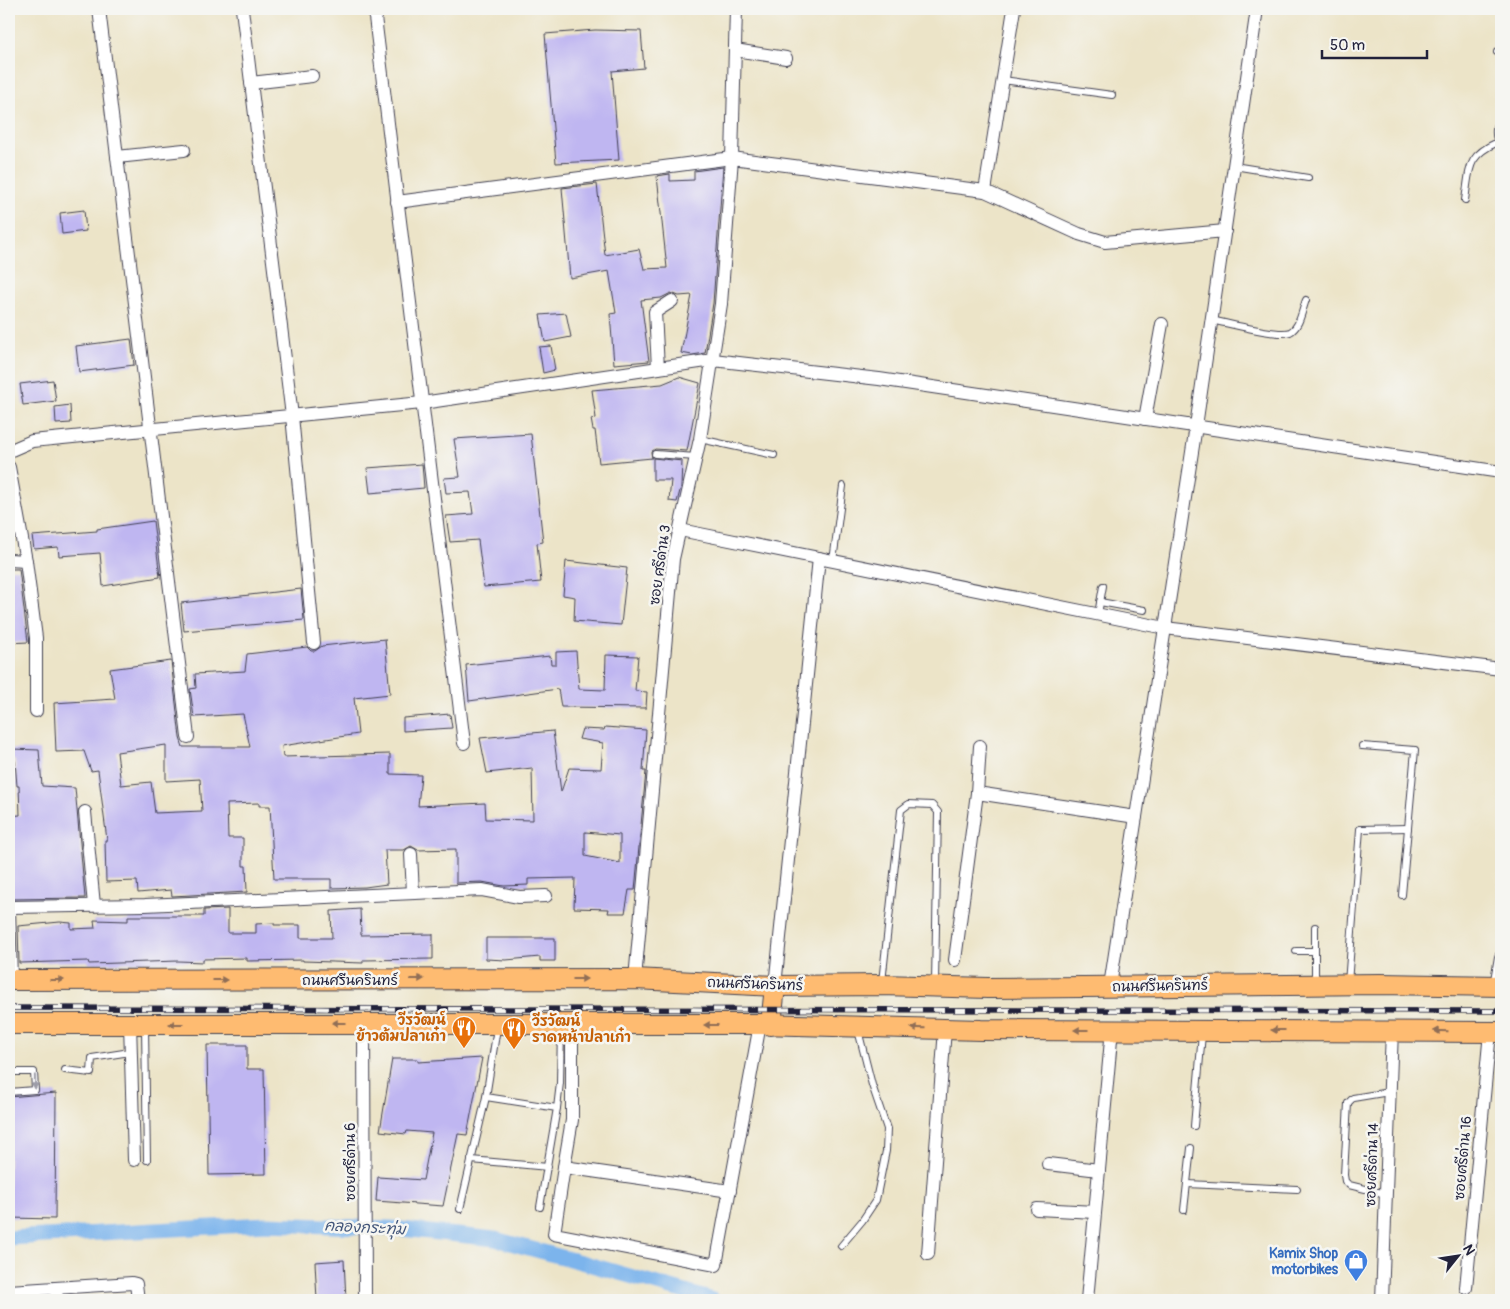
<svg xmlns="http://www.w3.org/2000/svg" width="1510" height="1309" font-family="Pangolin,'Playpen Sans Thai',sans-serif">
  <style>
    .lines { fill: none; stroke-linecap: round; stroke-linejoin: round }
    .canal { stroke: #7cb4ec; stroke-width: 15 }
    .building { fill: #bfb6f1; fill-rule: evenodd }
    .service-casing { stroke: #403f50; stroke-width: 8 }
    .minor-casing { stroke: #403f50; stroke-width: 14 }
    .primary-casing { stroke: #403f50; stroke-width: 22 }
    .service { stroke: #fff; stroke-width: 6 }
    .minor { stroke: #fff; stroke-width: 12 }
    .primary { stroke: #febb71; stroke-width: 20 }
    .rail-casing { stroke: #22223b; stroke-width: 5.5 }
    .rail { stroke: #f6f6f2; stroke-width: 4; stroke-dasharray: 11; stroke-linecap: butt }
    .oneway { fill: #906e56 }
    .oneway2 { fill: #9c9ca7 }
    .labels { text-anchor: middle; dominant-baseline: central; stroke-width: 5; stroke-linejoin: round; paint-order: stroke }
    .street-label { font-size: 14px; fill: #22223b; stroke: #f6f6f2 }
    .food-label { font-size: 14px; font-weight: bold; fill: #c56008; stroke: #f6f6f2; text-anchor: end }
    .shop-label { font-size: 14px; font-weight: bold; fill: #366cbe; stroke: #f6f6f2; text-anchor: end }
    .water-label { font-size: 15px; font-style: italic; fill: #425579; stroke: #f6f6f2 }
  </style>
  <rect width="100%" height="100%" fill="#f6f6f2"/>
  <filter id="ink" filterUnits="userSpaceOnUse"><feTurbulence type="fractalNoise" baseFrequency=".02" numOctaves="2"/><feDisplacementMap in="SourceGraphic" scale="10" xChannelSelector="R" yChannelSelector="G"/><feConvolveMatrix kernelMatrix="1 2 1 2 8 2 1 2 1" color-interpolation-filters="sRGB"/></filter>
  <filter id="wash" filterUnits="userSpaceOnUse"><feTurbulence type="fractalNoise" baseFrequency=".0096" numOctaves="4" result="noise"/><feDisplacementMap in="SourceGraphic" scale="20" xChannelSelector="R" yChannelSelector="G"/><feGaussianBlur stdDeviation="1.12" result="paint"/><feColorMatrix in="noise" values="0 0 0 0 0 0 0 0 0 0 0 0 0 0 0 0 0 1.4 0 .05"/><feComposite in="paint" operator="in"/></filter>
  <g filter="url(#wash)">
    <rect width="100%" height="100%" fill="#ece4c8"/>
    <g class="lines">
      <!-- canal -->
      <polyline class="canal" points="9,1238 266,1224 392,1228 495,1239 588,1264 713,1300"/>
    </g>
    <g id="blocks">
      <!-- building -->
      <g class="building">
        <polygon points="595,30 641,31 644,68 612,71 619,160 556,163 545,34"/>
        <polygon points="723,167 713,303 705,353 692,355 681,353 692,295 679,296 671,293 661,298 641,300 649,361 614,364 610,314 616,313 609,271 570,278 562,188 597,184 605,255 639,249 644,269 667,268 657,176 670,174 670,181 694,180 694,171"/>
        <polygon points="84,210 86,231 62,234 60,213"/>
        <polygon points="566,313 571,337 545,342 540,315"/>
        <polygon points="131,339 134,365 79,372 76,346"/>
        <polygon points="551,346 555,370 543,373 539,347"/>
        <polygon points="679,377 700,383 687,451 655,449 651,452 652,458 599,463 595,430 593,430 591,419 596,418 592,390 662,384"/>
        <polygon points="53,380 56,401 23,405 20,384"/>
        <polygon points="70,405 71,423 56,424 55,407"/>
        <polygon points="531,434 543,542 537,543 541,582 484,587 478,540 450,542 446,516 473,514 470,492 446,493 444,478 460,477 454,439"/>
        <polygon points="653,458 682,461 681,487 677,502 669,501 671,480 653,480"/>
        <polygon points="422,464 424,488 370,493 367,468"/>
        <polygon points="153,521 160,577 103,586 100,553 59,556 58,547 34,549 32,536 97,531 97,529"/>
        <polygon points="566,561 627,568 621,625 574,621 575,597 563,595"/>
        <polygon points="9,569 19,569 28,642 9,643"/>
        <polygon points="301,589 304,620 184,631 181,603"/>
        <path d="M385,639L390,694L354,698L358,734L282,746L283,757L390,754V774L421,775L418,806L485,803L486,819L533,820L532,768L487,773L480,738L553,731L561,792L569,768L601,769L603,743L579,739L582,729L604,730L605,727L646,730L643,771H646L635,890H629L625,913H608L609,909L574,908L575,878L528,879V885L504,886L482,882L456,883V849L418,850L411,846L404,850H385L387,884L365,887L331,888V879H274L270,806H259V803L227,804L228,838H243V866H246L247,892L172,896L171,890L138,893L137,881L106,882L105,840H107L98,770L91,771L84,751L56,752L54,703L115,699L110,669L171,661L180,738L183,747H250L243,714L194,717L190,689L196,688L195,674L245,671L247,654L307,647L311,651H315L322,646ZM166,745V781L200,779L202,811L155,813L151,782L121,785L117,752ZM585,832L620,835V863L585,856Z"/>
        <polygon points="576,651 579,689 605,690 606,655 638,656 635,691 647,692 646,708 561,707 558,689 469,701 466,665 550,656 551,664 556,664 556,652"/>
        <polygon points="450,714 452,728 403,731 403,718"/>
        <polygon points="12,749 39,750 42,786 75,788 85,898 9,899 9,816 20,815 19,786 17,786 15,761 12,757"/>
        <polygon points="228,909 228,933 256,933 256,924 274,923 274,925 300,925 300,938 332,938 331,911 360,909 361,935 433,934 433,959 363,960 363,963 303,961 303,960 247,961 247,958 203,959 203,962 178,961 89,964 88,961 19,963 18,926 60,922 71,923 71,929 95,928 94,920 128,921 128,916 204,916 204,910"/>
        <polygon points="486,938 555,938 555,961 540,961 540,957 506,960 486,959"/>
        <polygon points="207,1045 247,1045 247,1069 264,1069 266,1174 209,1175"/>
        <polygon points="482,1058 467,1135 458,1134 443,1206 376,1201 378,1177 423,1180 432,1133 407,1131 406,1134 380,1131 392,1059 418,1059 418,1062"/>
        <polygon points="56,1093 55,1219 9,1218 9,1097"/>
        <polygon points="344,1260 346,1300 317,1300 315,1262"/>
      </g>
    </g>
  </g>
  <g filter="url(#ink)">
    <use href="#blocks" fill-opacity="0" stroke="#403f50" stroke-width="1"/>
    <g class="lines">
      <!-- service casing -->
      <g class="service-casing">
        <g id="service">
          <polyline points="1497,52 1501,53"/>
          <polyline points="1003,80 1112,95"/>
          <path d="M1501,109C1498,121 1491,136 1501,145"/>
          <polyline points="1234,166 1308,178"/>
          <path d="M1465,200C1470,169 1466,156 1498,142"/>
          <path d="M1211,320C1227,323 1278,337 1290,332C1300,327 1302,310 1306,300"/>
          <polyline points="700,439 774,455"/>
          <polyline points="655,454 696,457"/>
          <polyline points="833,561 843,486"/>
          <polyline points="1100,602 1144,610"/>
          <polyline points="1098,614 1103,586"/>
          <polyline points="1362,746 1415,750 1402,895"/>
          <polyline points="1296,951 1315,951"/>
          <polyline points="882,982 901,810 909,804 932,805 938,812 935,983"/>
          <polyline points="1315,983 1315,927"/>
          <polyline points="1348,983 1360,829 1408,828"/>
          <polyline points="145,1027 147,1160"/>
          <polyline points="65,1070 91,1073 92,1058 130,1052"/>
          <polyline points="9,1072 34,1072 35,1090 9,1092"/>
          <polyline points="486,1097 557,1108"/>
          <polyline points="1194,1126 1202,1034"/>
          <polyline points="471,1160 548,1167"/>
          <polyline points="1187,1184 1297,1189"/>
          <polyline points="1386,1194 1349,1185 1345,1181 1344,1175 1348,1103 1353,1098 1389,1092"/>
          <polyline points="540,1207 557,1108 560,1083 561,1026"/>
          <polyline points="460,1209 486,1097 497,1028"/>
          <polyline points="1184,1210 1191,1148"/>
          <polyline points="841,1246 862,1221 876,1200 886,1151 887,1129 872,1085 858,1030"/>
        </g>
      </g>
      <!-- minor casing -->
      <g class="minor-casing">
        <g id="minor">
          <polyline points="99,9 188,737"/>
          <polyline points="242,9 292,416 314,643"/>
          <polyline points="374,9 464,743"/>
          <polyline points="735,50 786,58"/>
          <polyline points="251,83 312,76"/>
          <polyline points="117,157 184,150"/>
          <polyline points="985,191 1014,9"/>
          <polyline points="397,202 732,158 985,191 1079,234 1105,242 1225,231"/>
          <polyline points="658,368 655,312 672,301"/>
          <polyline points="1145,419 1162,324"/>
          <polyline points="9,451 32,441 422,403 713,360 879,379 1501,472"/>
          <polyline points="9,467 26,561 36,638 36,711"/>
          <polyline points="680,530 1165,628 1501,669"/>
          <polyline points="9,560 26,561"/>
          <polyline points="977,793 1136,817"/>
          <polyline points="85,812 94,905"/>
          <polyline points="411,854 413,893"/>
          <polyline points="9,907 145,905 482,890 519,897 546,896"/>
          <polyline points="9,907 11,980"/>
          <polyline points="955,960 977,793 980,746"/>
          <polyline points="635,979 673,559 700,439 721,304 732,158 736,9"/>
          <polyline points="775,986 819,558"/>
          <polyline points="1110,986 1196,426 1257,9"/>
          <polyline points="1496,986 1501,957"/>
          <polyline points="130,1023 134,1160"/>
          <polyline points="364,1023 365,1300"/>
          <polyline points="572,1025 572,1120 564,1167 730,1191"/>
          <polyline points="1048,1164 1099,1170"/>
          <polyline points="564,1167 554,1234 716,1265 760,1024"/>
          <polyline points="1037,1209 1095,1212"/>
          <polyline points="928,1254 945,1029"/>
          <polyline points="56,1288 57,1300"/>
          <polyline points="1466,1288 1490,1032"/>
          <polyline points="9,1291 132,1283 136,1284 138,1300"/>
          <polyline points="1087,1300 1112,1029"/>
          <polyline points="1382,1300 1392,1030"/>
        </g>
      </g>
      <!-- primary casing -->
      <g class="primary-casing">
        <g id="primary">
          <polyline points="9,980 635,979 775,986 882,985 988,988 1380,984 1501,986"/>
          <polyline points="9,1024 760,1024 981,1030 1501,1032"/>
          <polyline points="771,1025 775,986"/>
        </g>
      </g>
      <!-- service -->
      <use href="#service" class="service"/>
      <!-- minor -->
      <use href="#minor" class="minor"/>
      <!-- primary -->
      <use href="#primary" class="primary"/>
      <!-- rail casing -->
      <g class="rail-casing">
        <polyline id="rail" points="9,1008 1501,1011"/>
      </g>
      <!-- rail -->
      <use href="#rail" class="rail"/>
    </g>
    <!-- one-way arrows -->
    <defs><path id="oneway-solid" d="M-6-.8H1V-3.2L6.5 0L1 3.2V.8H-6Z" transform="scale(1.25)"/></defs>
    <g class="oneway">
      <use href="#oneway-solid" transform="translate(417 979)"/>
      <use href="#oneway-solid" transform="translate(580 979)"/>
      <use href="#oneway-solid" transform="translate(57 980)"/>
      <use href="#oneway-solid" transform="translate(220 980)"/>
      <use href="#oneway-solid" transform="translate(339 1023) rotate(180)"/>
      <use href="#oneway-solid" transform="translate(176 1024) rotate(180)"/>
      <use href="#oneway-solid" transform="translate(711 1025) rotate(180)"/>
      <use href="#oneway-solid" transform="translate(918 1028) rotate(-179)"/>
      <use href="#oneway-solid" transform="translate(1081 1030) rotate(180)"/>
      <use href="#oneway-solid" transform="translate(1278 1030) rotate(-180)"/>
      <use href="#oneway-solid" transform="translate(1441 1031) rotate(-179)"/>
    </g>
    <use class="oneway2" href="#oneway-solid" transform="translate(35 1082) rotate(89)"/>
  </g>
  <!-- icons -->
  <defs>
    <g id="restaurant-pin" transform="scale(1.25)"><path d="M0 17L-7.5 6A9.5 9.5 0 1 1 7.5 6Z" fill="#e8710a" stroke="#f6f6f2"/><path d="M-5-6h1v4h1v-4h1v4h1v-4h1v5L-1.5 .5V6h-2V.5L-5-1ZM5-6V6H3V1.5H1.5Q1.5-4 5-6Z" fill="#fff"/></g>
    <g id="shop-pin" transform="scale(1.25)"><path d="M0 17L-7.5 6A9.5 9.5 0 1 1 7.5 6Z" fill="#3f7fe0" stroke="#f6f6f2"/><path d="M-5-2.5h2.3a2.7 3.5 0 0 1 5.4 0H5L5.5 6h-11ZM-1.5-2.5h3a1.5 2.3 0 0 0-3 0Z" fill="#fff"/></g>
  </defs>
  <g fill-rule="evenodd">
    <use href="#restaurant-pin" x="464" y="1028"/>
    <use href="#restaurant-pin" x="514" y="1029"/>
    <use href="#shop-pin" x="1356" y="1261"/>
  </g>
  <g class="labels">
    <!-- street labels -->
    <g class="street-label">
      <text transform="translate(660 565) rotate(-82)">ซอย ศรีด่าน 3</text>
      <text x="350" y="980">ถนนศรีนครินทร์</text>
      <text transform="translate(755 984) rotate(2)">ถนนศรีนครินทร์</text>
      <text transform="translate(1160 986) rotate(-1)">ถนนศรีนครินทร์</text>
      <text transform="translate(1463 1158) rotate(-85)">ซอยศรีด่าน 16</text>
      <text transform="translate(350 1162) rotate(-90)">ซอยศรีด่าน 6</text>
      <text transform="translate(1372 1165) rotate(-88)">ซอยศรีด่าน 14</text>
    </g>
    <!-- food labels -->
    <g class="food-label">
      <text x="446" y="1020">วีรวัฒน์<tspan x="446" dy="16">ข้าวต้มปลาเก๋า</tspan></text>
      <text x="532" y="1021" text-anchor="start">วีรวัฒน์<tspan x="532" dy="16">ราดหน้าปลาเก๋า</tspan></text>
    </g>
    <!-- shop labels -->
    <g class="shop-label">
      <text x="1338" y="1253">Kamix Shop<tspan x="1338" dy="16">motorbikes</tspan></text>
    </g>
    <!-- water labels -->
    <g class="water-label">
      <text transform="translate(365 1228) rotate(3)">คลองกระทุ่ม</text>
    </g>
  </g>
  <!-- margin -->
  <rect width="1510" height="1309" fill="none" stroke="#f6f6f2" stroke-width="30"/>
  <!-- north arrow -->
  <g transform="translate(1458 1256) rotate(60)" stroke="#f6f6f2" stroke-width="4" paint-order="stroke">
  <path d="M0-4L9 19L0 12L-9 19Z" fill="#22223b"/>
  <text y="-8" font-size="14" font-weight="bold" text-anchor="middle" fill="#22223b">N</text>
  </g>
  <!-- scale -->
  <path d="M1322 50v8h105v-8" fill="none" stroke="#22223b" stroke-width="2.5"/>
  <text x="1330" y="50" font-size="15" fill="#22223b" stroke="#f6f6f2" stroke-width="4" paint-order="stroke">50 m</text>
</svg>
